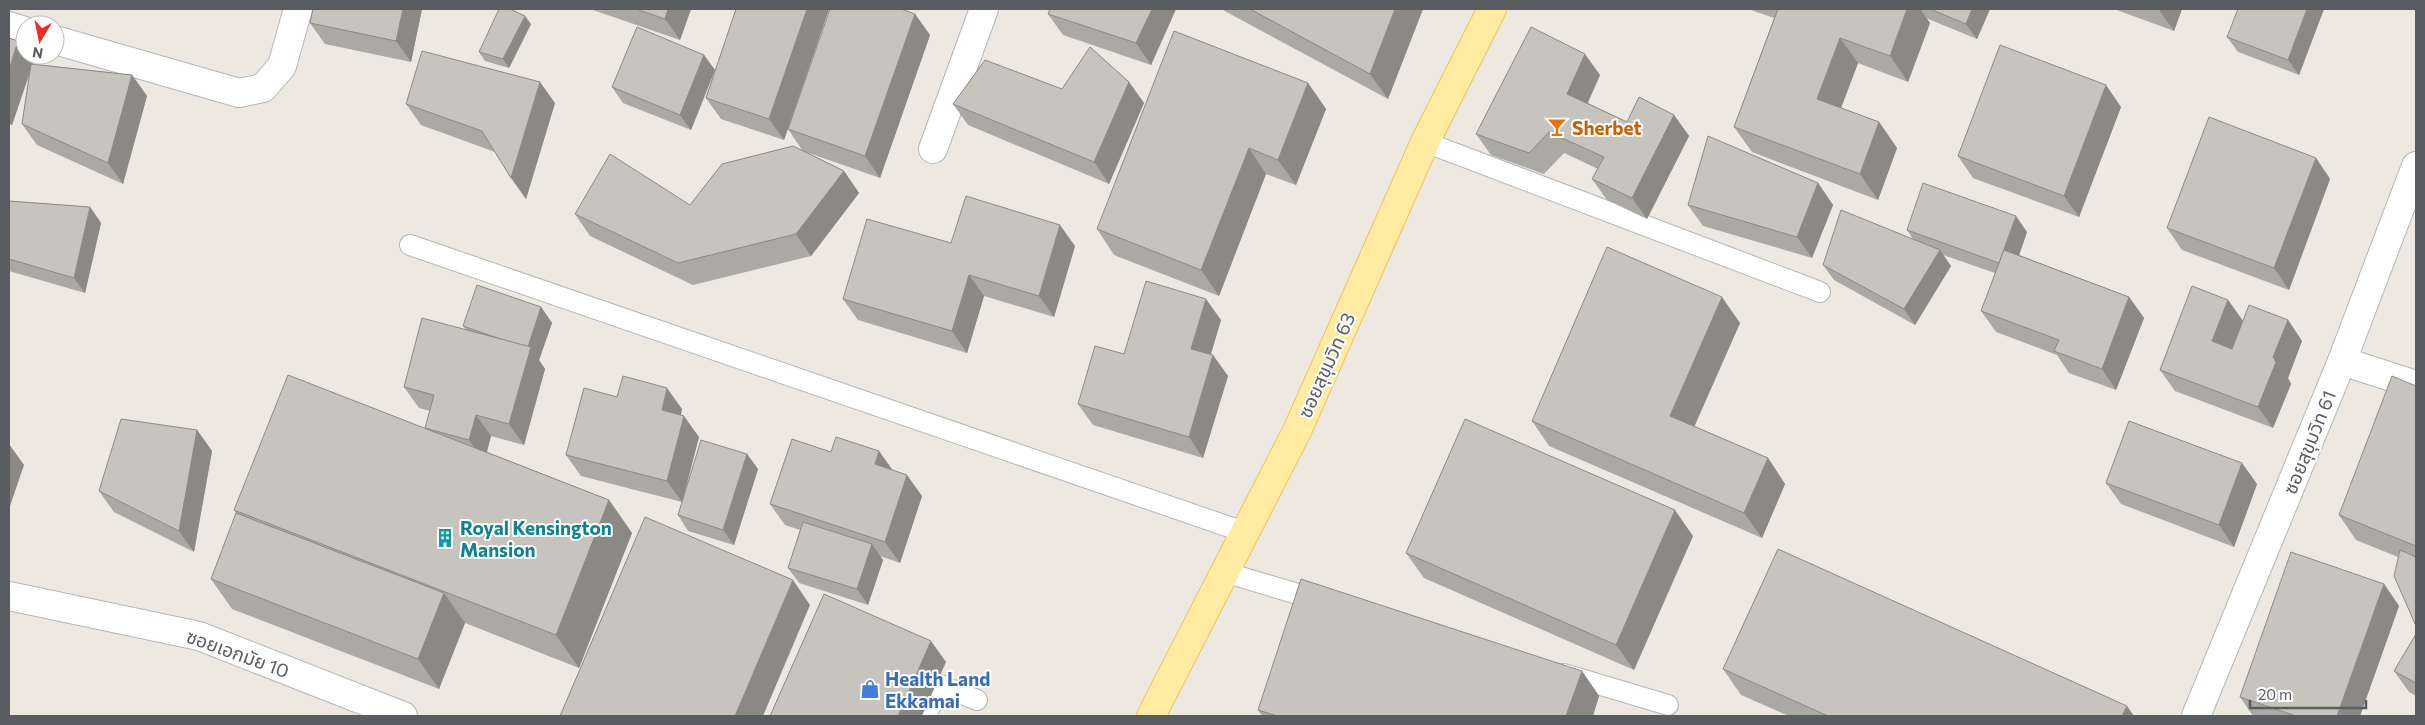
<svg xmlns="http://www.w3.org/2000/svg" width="2425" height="725" font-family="Commissioner,'Noto Sans Thai',sans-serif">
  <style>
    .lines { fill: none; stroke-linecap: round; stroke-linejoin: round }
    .lane-casing { stroke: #b3b7bb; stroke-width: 22 }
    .street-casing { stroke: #b3b7bb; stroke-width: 30 }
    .primary-casing { stroke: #f5c050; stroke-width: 30 }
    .lane { stroke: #fff; stroke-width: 20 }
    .street { stroke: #fff; stroke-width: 28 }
    .primary { stroke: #ffeca2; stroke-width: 28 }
    .wall { fill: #aba9a3 }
    .shaded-wall { fill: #8b8984 }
    .building { fill: #c7c4bd; stroke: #8b8984 }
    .labels { text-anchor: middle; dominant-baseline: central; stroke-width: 4; stroke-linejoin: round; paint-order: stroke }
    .food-label { font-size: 19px; font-weight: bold; fill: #c56008; stroke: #fff; text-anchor: start }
    .street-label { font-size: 19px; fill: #595d62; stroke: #fff }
    .culture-label { font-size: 19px; font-weight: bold; fill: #0d838f; stroke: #fff; text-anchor: start }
    .shop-label { font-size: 19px; font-weight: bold; fill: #366cbe; stroke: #fff; text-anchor: start }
  </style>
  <rect width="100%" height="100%" fill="#ede9e0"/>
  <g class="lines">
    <!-- lane casing -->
    <g class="lane-casing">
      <g id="lane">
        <polyline points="1425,142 1820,292"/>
        <polyline points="410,245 1244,532"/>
        <polyline points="1224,572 1321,601"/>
        <polyline points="1564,674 1668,705"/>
        <polyline points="926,716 940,685 977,700"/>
      </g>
    </g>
    <!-- street casing -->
    <g class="street-casing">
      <g id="street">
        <polyline points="9,26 25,31"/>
        <polyline points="55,40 239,93 263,88 282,66 298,9"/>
        <polyline points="933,149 984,9"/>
        <polyline points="2342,361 2416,385"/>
        <polyline points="9,596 199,636 403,716"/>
        <polyline points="2196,716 2342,361 2416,166"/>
      </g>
    </g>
    <!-- primary casing -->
    <g class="primary-casing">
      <polyline id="primary" points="1151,716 1297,431 1425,142 1492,9"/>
    </g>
    <!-- lane -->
    <use href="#lane" class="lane"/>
    <!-- street -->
    <use href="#street" class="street"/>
    <!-- primary -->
    <use href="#primary" class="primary"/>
  </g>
  <!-- wall -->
  <g class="wall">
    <polygon points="422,9 411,62 325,44 310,23"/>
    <polygon points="590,9 691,9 680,40"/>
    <polygon points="736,9 829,9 784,140 721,119 706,98"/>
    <polygon points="1050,9 1176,9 1151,65 1063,35 1048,14"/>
    <polygon points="1221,9 1423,9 1388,99"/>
    <polygon points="1748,9 1990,9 1977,39 1926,18 1930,23 1908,82 1858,63 1841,108 1879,122 1897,148 1878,200 1752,152 1734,127 1774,18"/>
    <polygon points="2114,9 2182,9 2174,31"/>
    <polygon points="2324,9 2299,75 2238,52 2227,37"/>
    <polygon points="915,14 930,35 880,178 806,152 844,171 859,193 811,256 693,285 590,236 575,214 690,205 802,150 788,129"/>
    <polygon points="531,24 509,68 485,61 479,52"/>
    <polygon points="9,38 18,41 25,50 25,55 33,62 33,64 132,75 147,96 123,184 37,145 22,124 30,73 12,125 9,125"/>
    <polygon points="704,55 715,70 691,130 623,103 612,87"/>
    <polygon points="1600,75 1588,103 1627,122 1674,115 1689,136 1647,219 1607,200 1592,179 1598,169 1564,153 1544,174 1491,155 1476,134"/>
    <polygon points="1129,82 1144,103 1109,184 968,125 953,104"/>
    <polygon points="1308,83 1326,109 1296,185 1266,174 1219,296 1114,255 1097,229"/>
    <polygon points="555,103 526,199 495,152 421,125 406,104"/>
    <polygon points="2121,107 2079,217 1973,178 1958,156"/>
    <polygon points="2316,158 2330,179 2289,290 2182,250 2167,228"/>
    <polygon points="1818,183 1833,205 1812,258 1703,226 1688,205"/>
    <polygon points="9,201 90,207 101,223 85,293 9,271"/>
    <polygon points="1907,230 2027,232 2019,255 2129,297 2144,318 2116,390 2069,373 2057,355 1996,332 1981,311 1995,273 1943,255 1951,266 1915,325 1834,280 1823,265 1913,239"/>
    <polygon points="951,243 1075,246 1054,317 984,296 967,353 858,320 843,299"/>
    <polygon points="2228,300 2243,321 2288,320 2302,341 2288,378 2291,384 2273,428 2175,391 2160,370"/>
    <polygon points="541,307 552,323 539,360 545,369 524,445 491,436 487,452 609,500 632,533 579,668 465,623 439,689 232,609 211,579 236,513 234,510 425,428 430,411 419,408 404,387 466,330 463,326"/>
    <polygon points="1221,320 1211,354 1228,376 1203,458 1093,425 1078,404 1124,354"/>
    <polygon points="1740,323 1694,426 1768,458 1785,484 1762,538 1549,446 1532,421"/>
    <polygon points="2416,386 2416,626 2398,557 2356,540 2339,515"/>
    <polygon points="617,397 682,409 681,415 699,437 684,495 747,454 758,469 734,545 688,531 678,515 682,502 581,476 566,455"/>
    <polygon points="197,430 212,451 194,552 114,512 99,491"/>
    <polygon points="831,452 892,470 922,496 900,563 880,556 883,560 868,605 799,583 788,568 800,530 785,525 770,504"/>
    <polygon points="2106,483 2257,484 2234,547 2121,504"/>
    <polygon points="1693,536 1634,670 1424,578 1406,553"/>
    <polygon points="2384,584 2399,606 2360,716 2253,716 2240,697"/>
    <polygon points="2416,634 2416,696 2409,692 2394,671"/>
    <polygon points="1723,669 2134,716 1789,716 1741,695"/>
    <polygon points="1582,671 1599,696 1593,716 1262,716 1258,710"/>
  </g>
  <!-- shaded-wall -->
  <g class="shaded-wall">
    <polygon points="403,9 422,9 411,62 396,41"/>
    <polygon points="668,9 691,9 680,40 665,19"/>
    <polygon points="807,9 829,9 784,140 769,119"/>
    <polygon points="1152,9 1176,9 1151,65 1136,43"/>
    <polygon points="1395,9 1423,9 1388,99 1370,74"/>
    <polygon points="1907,9 1920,9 1930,23 1908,82 1890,56"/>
    <polygon points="1972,9 1990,9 1977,39 1966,24"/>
    <polygon points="2159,9 2182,9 2174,31 2159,10"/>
    <polygon points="2307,9 2324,9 2299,75 2288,60"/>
    <polygon points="915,14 930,35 880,178 865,156"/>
    <polygon points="525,16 531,24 509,68 503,59"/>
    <polygon points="1840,38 1858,63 1835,124 1817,99"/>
    <polygon points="18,41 25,50 25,55 28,55 33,62 12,125 9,121 9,70"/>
    <polygon points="1585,54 1600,75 1582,115 1567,94"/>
    <polygon points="704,55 715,70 691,130 680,115"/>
    <polygon points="132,75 147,96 123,184 108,163"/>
    <polygon points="540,82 555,103 526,199 511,178"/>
    <polygon points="1129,82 1144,103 1109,184 1094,162"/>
    <polygon points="1308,83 1326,109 1296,185 1278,160"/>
    <polygon points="2106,85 2121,107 2079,217 2064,196"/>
    <polygon points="1674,115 1689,136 1647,219 1632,198"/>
    <polygon points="1879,122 1897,148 1878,200 1860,174"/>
    <polygon points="1249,148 1266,174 1219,296 1201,270"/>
    <polygon points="2316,158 2330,179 2289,290 2274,268"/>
    <polygon points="844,171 859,193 811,256 796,234"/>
    <polygon points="1818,183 1833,205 1812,258 1797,237"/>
    <polygon points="90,207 101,223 85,293 74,278"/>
    <polygon points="2016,216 2027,232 2011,279 2000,263"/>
    <polygon points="1060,225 1075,246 1054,317 1039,296"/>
    <polygon points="1940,250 1951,266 1915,325 1904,309"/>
    <polygon points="969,275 984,296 967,353 952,331"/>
    <polygon points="1722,297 1740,323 1688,441 1670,416"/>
    <polygon points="2129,297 2144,318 2116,390 2102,369"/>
    <polygon points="1206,299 1221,320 1206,370 1191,349"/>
    <polygon points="2228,300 2243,321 2227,363 2212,341"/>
    <polygon points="541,307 552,323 539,360 545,369 524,445 509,424 527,348"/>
    <polygon points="2288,320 2302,341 2288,378 2291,384 2273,428 2258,407 2273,357"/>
    <polygon points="1213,355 1228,376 1203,458 1189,437"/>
    <polygon points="667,388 682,409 677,431 662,410"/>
    <polygon points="476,415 491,436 484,462 469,440"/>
    <polygon points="684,416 699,437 682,502 667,481"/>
    <polygon points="197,430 212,451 194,552 179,531"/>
    <polygon points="9,444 24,465 9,509"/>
    <polygon points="879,451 894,472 875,464"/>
    <polygon points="747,454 758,469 734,545 723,530"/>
    <polygon points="1768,458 1785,484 1762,538 1744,513"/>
    <polygon points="2242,463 2257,484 2234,547 2219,525"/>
    <polygon points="907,475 922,496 900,563 885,542"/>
    <polygon points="609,500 632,533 579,668 556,635"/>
    <polygon points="1675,510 1693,536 1634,670 1616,645"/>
    <polygon points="872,544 883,560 868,605 857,589"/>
    <polygon points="793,580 810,605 763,716 735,716"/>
    <polygon points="2384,584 2399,606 2360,716 2337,716"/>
    <polygon points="444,593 465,623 439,689 418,659"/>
    <polygon points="931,641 946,662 922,716 898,716"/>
    <polygon points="1582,671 1599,696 1593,716 1566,716"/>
    <polygon points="2127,706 2134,716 2122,716"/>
  </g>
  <!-- building -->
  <g class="building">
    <polygon points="313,9 403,9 396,41 310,23"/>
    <polygon points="499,9 510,9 525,16 503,59 479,52"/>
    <polygon points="636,9 668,9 665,19"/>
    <polygon points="736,9 807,9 769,119 706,98"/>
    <polygon points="830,9 901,9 915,14 865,156 788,129"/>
    <polygon points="1050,9 1152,9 1136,43 1048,14"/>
    <polygon points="1250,9 1395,9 1370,74"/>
    <polygon points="1778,9 1907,9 1890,56 1840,38 1817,99 1879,122 1860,174 1734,127"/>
    <polygon points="1930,9 1972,9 1966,24"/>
    <polygon points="2238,9 2307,9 2288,60 2227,37"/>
    <polygon points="637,27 704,55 680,115 612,87"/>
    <polygon points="1531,27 1585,54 1567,94 1627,122 1639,97 1674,115 1632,198 1592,179 1604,157 1549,132 1529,153 1476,134"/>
    <polygon points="1174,31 1308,83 1278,160 1249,148 1201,270 1097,229"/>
    <polygon points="9,38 18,41 9,70"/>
    <polygon points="2000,45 2106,85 2064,196 1958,156"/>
    <polygon points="1090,47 1129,82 1094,162 953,104 985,60 1062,89"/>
    <polygon points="422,51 540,82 511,178 482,131 406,104"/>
    <polygon points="31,64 132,75 108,163 22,124"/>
    <polygon points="2209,117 2316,158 2274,268 2167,228"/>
    <polygon points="1708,136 1818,183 1797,237 1688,205"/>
    <polygon points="793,146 844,171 796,234 678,263 575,214 610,154 690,205 722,164"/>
    <polygon points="1923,183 2016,216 1999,263 1907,230"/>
    <polygon points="966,196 1060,225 1039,296 969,275 952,331 843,299 867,219 951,243"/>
    <polygon points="9,201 90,207 74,278 9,259"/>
    <polygon points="1841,210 1940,250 1904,309 1823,265"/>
    <polygon points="1607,247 1722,297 1670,416 1768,458 1744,513 1532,421"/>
    <polygon points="2004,250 2129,297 2102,369 2054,351 2059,340 1981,311"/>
    <polygon points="1146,281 1206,299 1191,349 1213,355 1189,437 1078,404 1095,346 1124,354"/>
    <polygon points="477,285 541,307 528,347 506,341 463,326"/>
    <polygon points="2192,286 2228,300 2212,341 2232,349 2249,305 2288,320 2273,357 2276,362 2258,407 2160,370"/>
    <polygon points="422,318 531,347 509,424 476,415 469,440 425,428 434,395 404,387"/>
    <polygon points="288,375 609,500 556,635 234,510"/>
    <polygon points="623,376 667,388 662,410 684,416 667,481 566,455 584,388 617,397"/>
    <polygon points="2392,376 2416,386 2416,546 2339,515"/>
    <polygon points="121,419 197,430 179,531 99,491"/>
    <polygon points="1465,419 1675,510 1616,645 1406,553"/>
    <polygon points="2129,421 2242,463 2219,525 2106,483"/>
    <polygon points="836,437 879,451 875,464 907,475 885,542 770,504 792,439 831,452"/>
    <polygon points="701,440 747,454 723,530 678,515"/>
    <polygon points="236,513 444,593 418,659 211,579"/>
    <polygon points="645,517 793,580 735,716 560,716"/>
    <polygon points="803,522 872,544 857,589 788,568"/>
    <polygon points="1778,549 2127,706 2122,716 1828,716 1723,669"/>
    <polygon points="2400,550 2416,557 2416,626 2394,576"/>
    <polygon points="2291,552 2384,584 2337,716 2296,716 2240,697"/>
    <polygon points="1301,579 1582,671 1566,716 1277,716 1258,710"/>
    <polygon points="824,594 931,641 898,716 770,716"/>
    <polygon points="2416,634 2416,683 2394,671"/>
  </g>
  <!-- icons -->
  <defs>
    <g id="bar-bare" transform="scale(1.5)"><path d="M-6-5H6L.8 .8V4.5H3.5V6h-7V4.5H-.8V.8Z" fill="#e8710a" stroke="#fff" stroke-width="2.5" paint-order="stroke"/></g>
    <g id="building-bare" transform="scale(1.5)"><path d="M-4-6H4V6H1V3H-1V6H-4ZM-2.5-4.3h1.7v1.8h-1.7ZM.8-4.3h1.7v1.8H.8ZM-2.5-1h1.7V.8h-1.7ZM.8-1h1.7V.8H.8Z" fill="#0f9aa8" stroke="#fff" stroke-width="2.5" paint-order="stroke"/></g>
    <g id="shop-bare" transform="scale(1.5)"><path d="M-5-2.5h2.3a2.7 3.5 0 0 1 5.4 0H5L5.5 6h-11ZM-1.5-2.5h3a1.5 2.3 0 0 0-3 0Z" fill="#3f7fe0" stroke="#fff" stroke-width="2.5" paint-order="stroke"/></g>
  </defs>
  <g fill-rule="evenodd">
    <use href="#bar-bare" x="1557" y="127"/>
    <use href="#building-bare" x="445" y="538"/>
    <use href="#shop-bare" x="870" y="689"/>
  </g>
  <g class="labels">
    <!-- food labels -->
    <g class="food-label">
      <text x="1572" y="127">Sherbet</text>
    </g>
    <!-- street labels -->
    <g class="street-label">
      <text transform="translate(1326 365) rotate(-66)">ซอยสุขุมวิท 63</text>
      <text transform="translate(2309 442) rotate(-68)">ซอยสุขุมวิท 61</text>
      <text transform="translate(238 653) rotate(20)">ซอยเอกมัย 10</text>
    </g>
    <!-- culture labels -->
    <g class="culture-label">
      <text x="460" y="527">Royal Kensington<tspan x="460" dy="22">Mansion</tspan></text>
    </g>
    <!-- shop labels -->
    <g class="shop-label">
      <text x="885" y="678">Health Land<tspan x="885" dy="22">Ekkamai</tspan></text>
    </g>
  </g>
  <!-- border -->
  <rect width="2425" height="725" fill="none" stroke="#595d62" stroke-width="20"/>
  <!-- north arrow -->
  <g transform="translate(40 40) rotate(190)"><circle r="24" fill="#ffffff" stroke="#bdbec0"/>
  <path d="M0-4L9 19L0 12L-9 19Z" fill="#ee2b24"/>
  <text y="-8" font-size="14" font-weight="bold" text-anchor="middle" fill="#595d62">N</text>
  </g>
  <!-- scale -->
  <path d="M2250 700v8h116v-8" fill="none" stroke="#595d62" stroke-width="2.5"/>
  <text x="2258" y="700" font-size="15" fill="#595d62" stroke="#ffffff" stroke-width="4" paint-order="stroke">20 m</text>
</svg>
